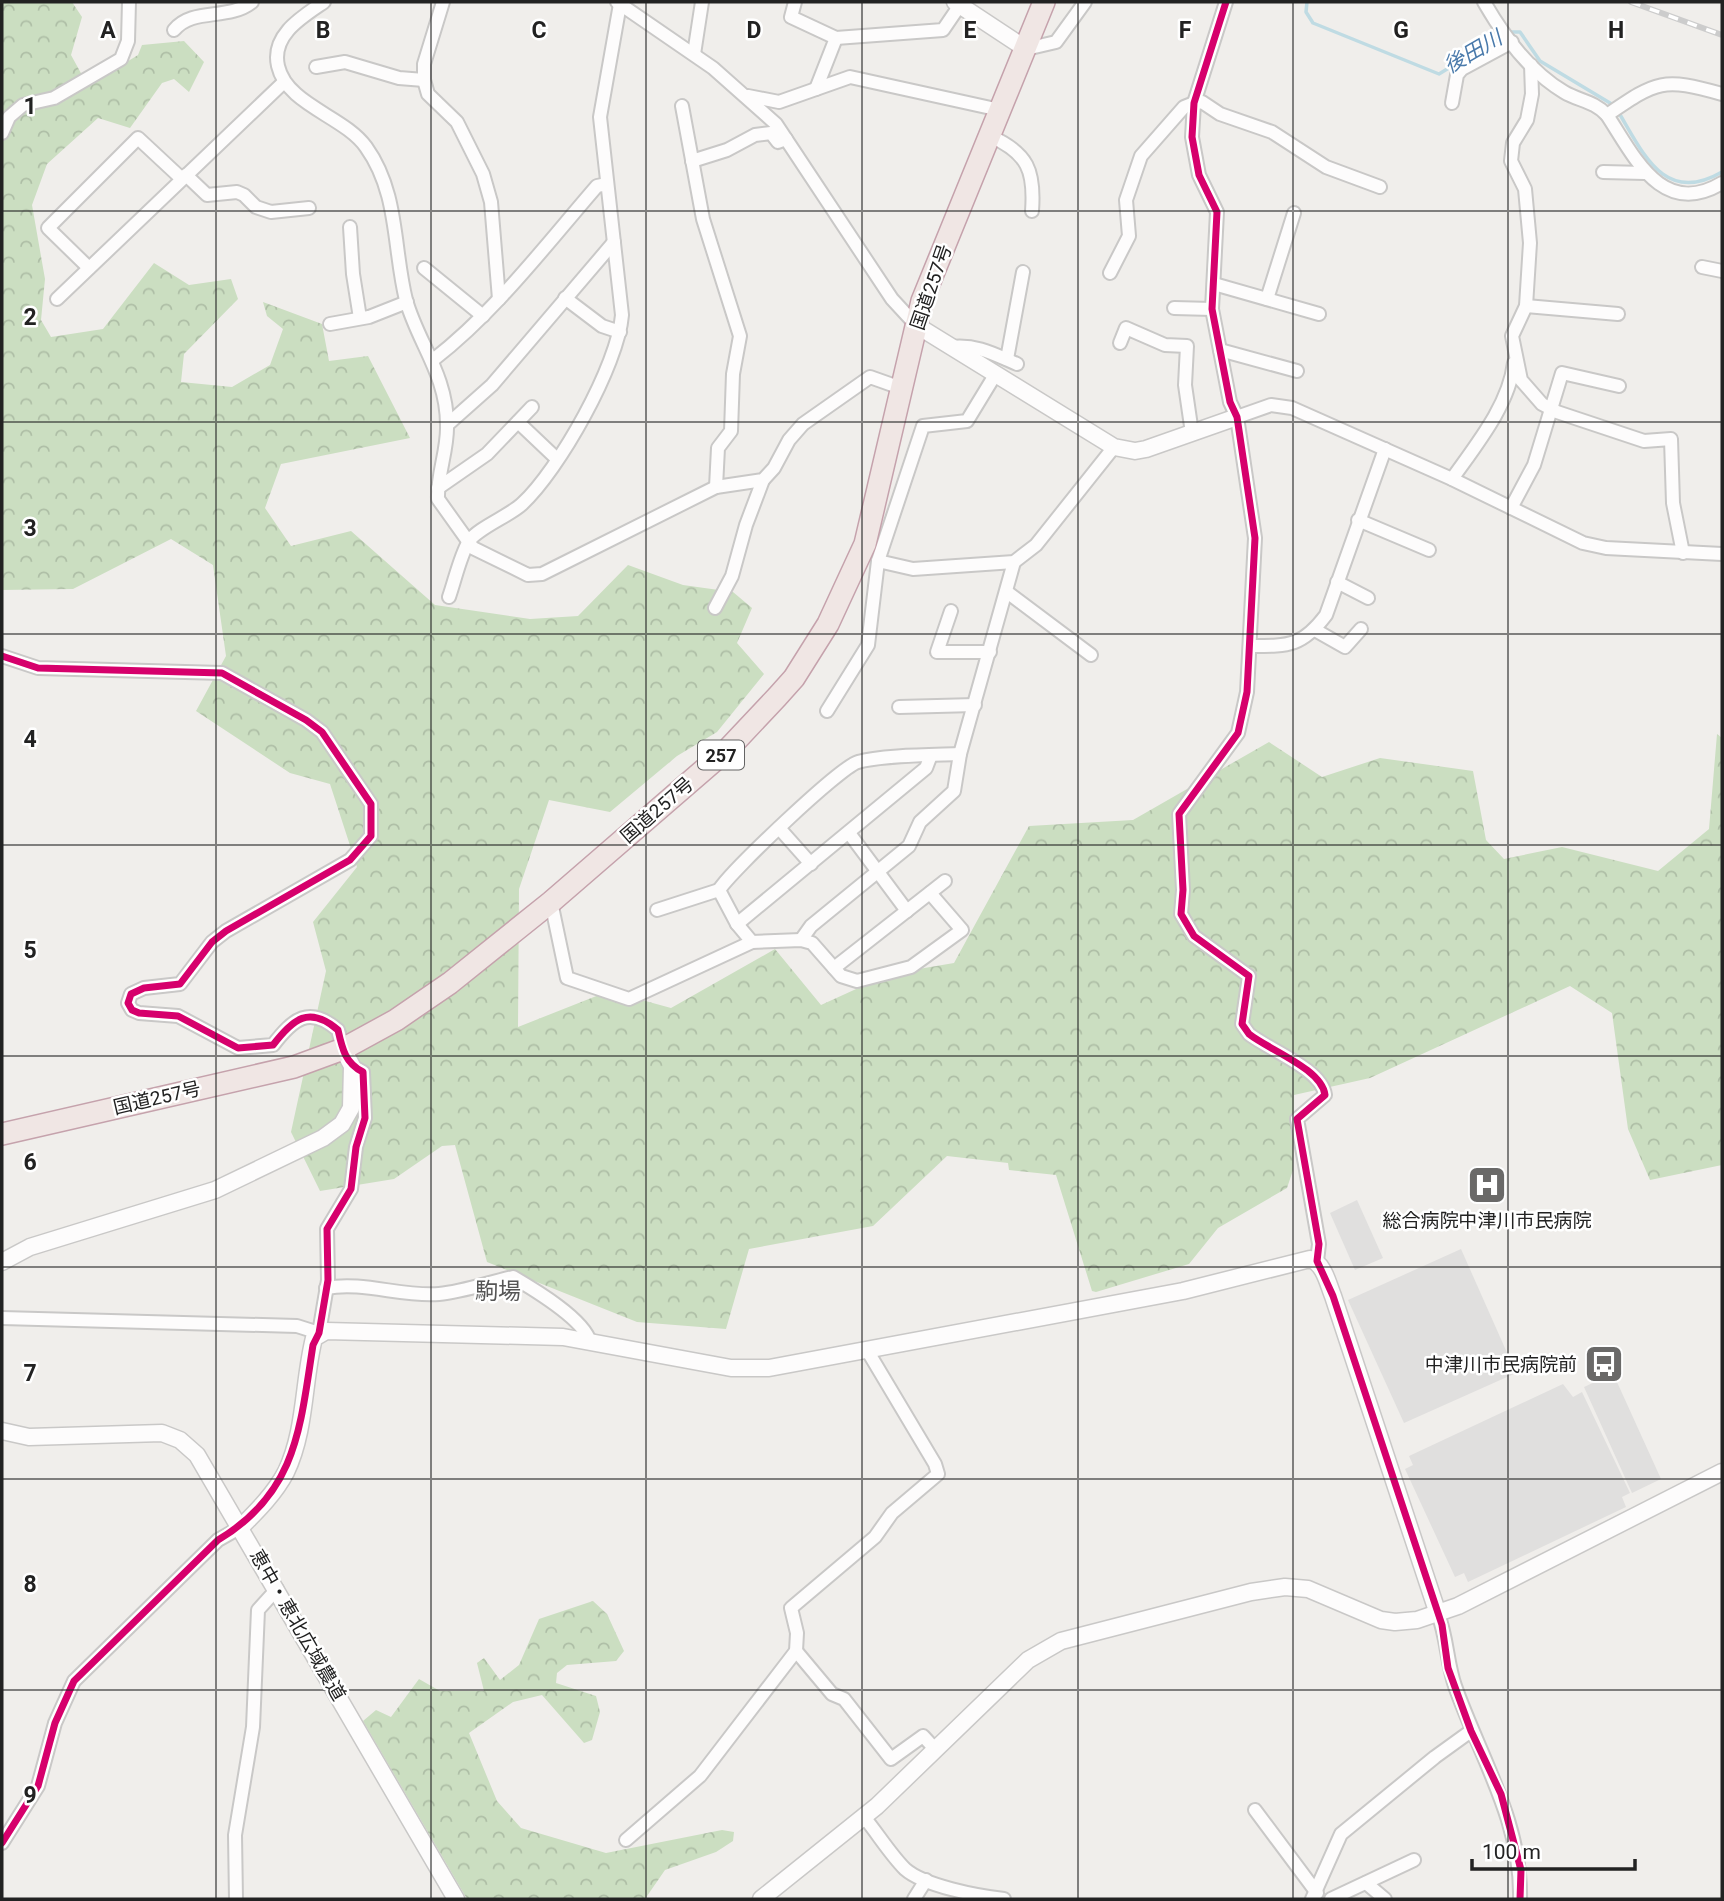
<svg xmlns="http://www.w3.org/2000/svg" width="1724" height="1901" font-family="Roboto,'Noto Sans JP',sans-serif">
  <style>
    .forest { fill: url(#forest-crowns) }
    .parking { fill: #e0dfde }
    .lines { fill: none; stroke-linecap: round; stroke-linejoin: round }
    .stream { stroke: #bfdbe3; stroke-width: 3.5 }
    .minor-casing { stroke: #c9c8c7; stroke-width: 16 }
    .tertiary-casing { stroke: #c9c8c7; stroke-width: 19 }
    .trunk-casing { stroke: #c5a2ac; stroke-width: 24 }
    .minor { stroke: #fdfcfc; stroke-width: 12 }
    .tertiary { stroke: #fdfcfc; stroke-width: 16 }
    .trunk { stroke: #f0e6e4; stroke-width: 21 }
    .rail-casing { stroke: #ccc; stroke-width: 6 }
    .rail { stroke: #fff; stroke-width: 3.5; stroke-dasharray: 10; stroke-linecap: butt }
    .cycleway-casing { stroke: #fff; stroke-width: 11 }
    .cycleway { stroke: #d6006c; stroke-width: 7 }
    .grid { fill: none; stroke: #222; stroke-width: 2; stroke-opacity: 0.55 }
    .labels { text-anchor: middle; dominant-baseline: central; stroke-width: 5; stroke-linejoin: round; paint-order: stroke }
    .shield { fill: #fff; stroke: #646464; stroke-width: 2 }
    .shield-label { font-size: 18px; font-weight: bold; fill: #222 }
    .street-label { font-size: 19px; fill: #222; stroke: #fff }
    .poi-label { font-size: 19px; fill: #222; stroke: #fff }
    .water-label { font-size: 21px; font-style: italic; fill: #4a7aab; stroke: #fff }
    .quarter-label { font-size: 23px; fill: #555; stroke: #fff }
    .grid-label { font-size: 23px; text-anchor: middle; font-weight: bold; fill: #222; stroke: #fff; stroke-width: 5; stroke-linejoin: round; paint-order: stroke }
  </style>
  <defs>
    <pattern id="forest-crowns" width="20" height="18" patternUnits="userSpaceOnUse" patternTransform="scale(1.75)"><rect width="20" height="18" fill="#cbdec1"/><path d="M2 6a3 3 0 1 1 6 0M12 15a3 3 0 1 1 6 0" fill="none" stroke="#aebea6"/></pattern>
  </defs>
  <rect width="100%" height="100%" fill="#f0eeeb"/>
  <!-- forest -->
  <g class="forest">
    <polygon points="2,2 72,2 82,17 71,55 88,86 138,55 142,45 184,41 204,62 189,92 174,79 162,83 130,128 98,118 47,164 32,205 45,279 41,320 51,337 103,329 154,263 189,285 231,279 238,299 184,354 181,382 232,387 270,365 283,329 267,316 263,302 322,324 329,361 368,356 410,438 281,464 265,508 291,546 351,531 435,605 530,619 578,616 628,565 683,585 733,592 752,608 737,643 764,674 717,732 677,756 610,812 549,800 519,889 518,1027 609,991 671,1008 775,949 821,1005 889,974 954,963 1029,826 1133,820 1269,742 1322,777 1380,758 1473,771 1486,840 1504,859 1562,847 1658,871 1709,829 1717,734 1722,738 1722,1165 1650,1180 1628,1129 1612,1013 1570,986 1370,1078 1294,1095 1293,1170 1287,1188 1218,1228 1189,1264 1096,1292 1092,1291 1056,1175 1009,1170 1008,1163 947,1156 873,1226 749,1249 726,1329 637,1322 487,1262 455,1145 442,1146 394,1179 320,1191 291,1132 326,971 313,922 357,867 330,784 290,773 196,711 226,656 213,565 171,539 73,589 2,590"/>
    <polygon points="593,1601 607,1614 624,1651 616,1661 567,1665 557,1673 556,1683 596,1696 600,1712 592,1740 584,1743 542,1695 513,1702 469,1733 497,1801 521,1828 606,1853 722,1830 734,1832 733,1841 716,1852 665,1870 645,1899 467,1899 363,1721 376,1710 391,1717 419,1679 440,1691 484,1691 477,1663 484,1658 500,1680 519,1665 539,1619"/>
  </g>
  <!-- parking -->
  <g class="parking">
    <polygon points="1357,1200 1383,1258 1355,1270 1330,1213"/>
    <polygon points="1461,1249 1516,1373 1404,1423 1348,1300"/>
    <polygon points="1607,1360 1661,1479 1632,1493 1584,1387 1597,1381 1591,1368"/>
    <polygon points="1563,1384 1573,1397 1582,1392 1630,1493 1622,1497 1626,1507 1468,1582 1464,1573 1455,1577 1405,1469 1413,1465 1409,1456"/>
  </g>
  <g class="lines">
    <!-- stream -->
    <g class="stream">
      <polyline points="1307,2 1306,12 1313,23 1439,74 1501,36"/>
      <polyline points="1507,32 1520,32 1540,61 1615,106"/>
      <path d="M1619,113C1644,155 1665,205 1722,172"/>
    </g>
    <!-- minor casing -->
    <g class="minor-casing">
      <g id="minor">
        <path d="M324,2C302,17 271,35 278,66C287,105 344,116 366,147C399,193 393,248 406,300C418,343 447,375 447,425C448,450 437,474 438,499L473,548L528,575L542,574L716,487L763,480L774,468L789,440L803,424L870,377L901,388"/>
        <polyline points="443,2 424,64 424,80 428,94 457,122 483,174 491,202 499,299"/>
        <polyline points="617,2 713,68 776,124 892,299 916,325"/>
        <polyline points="795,2 791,17 836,38 816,89"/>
        <path d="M1226,2L1194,103L1192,137L1199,175L1217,212L1212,309L1230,402L1237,417L1255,538L1247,692L1238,733L1179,814L1183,890L1181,914L1194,936L1249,976L1242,1024L1249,1034C1269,1050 1322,1069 1325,1095L1297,1119L1319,1244L1317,1261"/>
        <path d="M1484,2C1503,35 1530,72 1564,92C1579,101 1594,101 1607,115C1657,81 1662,77 1722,94"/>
        <path d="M174,30C193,7 228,21 252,2"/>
        <polyline points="836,38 943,30 960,5"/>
        <polyline points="1026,49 1056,42 1085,2"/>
        <polyline points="694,54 702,2"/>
        <polyline points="1531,65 1532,94 1527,120 1513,143 1511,161 1525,189 1530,243 1526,306 1512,336 1521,380 1542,404 1557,412 1644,441 1671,439 1673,503 1683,553"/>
        <polyline points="316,67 345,62 399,78 424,80"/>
        <polyline points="748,96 779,102 850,77 1000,110"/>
        <polyline points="1452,103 1457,75 1462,69 1512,42"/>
        <polyline points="682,106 703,219 740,336 733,374 731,431 718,448 716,487"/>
        <path d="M1607,115C1634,156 1662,219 1722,183"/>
        <polyline points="2,133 9,117 23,105 54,98 121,59 128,41 129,2"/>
        <path d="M990,136C1028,153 1035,171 1032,211"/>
        <polyline points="692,161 727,150 755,135 771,133 778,142 786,139"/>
        <polyline points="1603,172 1645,173"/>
        <polyline points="186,175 207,195 237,192 244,195 256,207 271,212 309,208"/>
        <polyline points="350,227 353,274 360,318"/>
        <polyline points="1702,267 1722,271"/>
        <polyline points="89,268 48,228 138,138 182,179"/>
        <polyline points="424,268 483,316"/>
        <polyline points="1110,273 1129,236 1126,200 1141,156 1184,107 1194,103 1202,102 1220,114 1272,132 1326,167 1380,187"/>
        <polyline points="1214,284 1319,314"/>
        <polyline points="565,298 602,326 620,332"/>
        <polyline points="57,299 284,82"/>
        <polyline points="1267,299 1294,213"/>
        <polyline points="1526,306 1618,314"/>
        <polyline points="1174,308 1212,309"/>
        <polyline points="330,324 369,317 407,302"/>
        <polyline points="1120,343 1126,328 1165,345 1187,346 1185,385 1192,433"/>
        <path d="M951,347C976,344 994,354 1017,364"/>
        <polyline points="1220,350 1297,371"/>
        <polyline points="1007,359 1023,272"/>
        <path d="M433,360C496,311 545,246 597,186L607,184"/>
        <polyline points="1237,417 1271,405 1292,408 1452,479 1583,543 1606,548 1722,554"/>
        <polyline points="518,422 557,459"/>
        <polyline points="447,425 492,385 614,242"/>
        <path d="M1452,479C1476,445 1509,405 1514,363"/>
        <polyline points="438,488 487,454 532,407"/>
        <polyline points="1511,508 1534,465 1562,373 1619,386"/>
        <polyline points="1358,520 1429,550"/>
        <polyline points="878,561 913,569 1014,562 1036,545 1114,447"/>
        <polyline points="1337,582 1368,598"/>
        <polyline points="1007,592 1091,655"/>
        <path d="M449,597C455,580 460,556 469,541C478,528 509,516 522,504C559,470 618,365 622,315L600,117L620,4"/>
        <polyline points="715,608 732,576 746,525 763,480"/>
        <polyline points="951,611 937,652 990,652"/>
        <polyline points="1315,630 1345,647 1361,629"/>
        <path d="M1250,646C1288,646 1302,647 1326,615L1385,449"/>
        <path d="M2,656L38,668L222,673L306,720L322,732L371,804V836L350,860L226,931L212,942L180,984L144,988L131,994L128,1003L132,1010L139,1013L178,1016L238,1048L273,1045C293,1019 309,1005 338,1030L343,1049"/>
        <polyline points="899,707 975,705"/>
        <polyline points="827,711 868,645 878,561 923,426 967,421 995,375"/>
        <polyline points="779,828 811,864"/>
        <polyline points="849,833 907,911"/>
        <polyline points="551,902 567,978 629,999 752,942 801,940 812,943 841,976 857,981 911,967 962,930 930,893"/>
        <polyline points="657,910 719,890"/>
        <polyline points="737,924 926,768 931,755"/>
        <polyline points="801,940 811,926 909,846 920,822 954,791 960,754 1014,562"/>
        <path d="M752,942L737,924L719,890C731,871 840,767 858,762C881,755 934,755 960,754"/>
        <polyline points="834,968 945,881"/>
        <path d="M326,1288C364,1281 401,1297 439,1294C463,1292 490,1282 513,1277C535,1290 584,1319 590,1342"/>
        <polyline points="2,1318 297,1326 319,1333 328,1280 327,1229 351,1189 356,1147 365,1118 363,1072 352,1066"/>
        <path d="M1438,1614C1447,1637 1447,1663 1455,1686C1480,1757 1522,1822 1520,1899"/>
        <polyline points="796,1651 832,1694 844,1699 891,1759 923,1736 935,1749"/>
        <polyline points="1255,1810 1317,1893"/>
        <path d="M864,1817C878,1834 890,1854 905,1869C924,1886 978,1896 1004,1899"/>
        <polyline points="626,1840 700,1776 796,1651 797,1633 791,1608 875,1537 892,1513 938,1474 935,1464 867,1350"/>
        <polyline points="2,1843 38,1786 55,1723 74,1681 218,1540 241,1527"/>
        <polyline points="1366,1883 1385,1899"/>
        <polyline points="236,1899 235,1835 253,1727 258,1610 277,1589"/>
        <polyline points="914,1899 926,1880"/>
        <polyline points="1312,1899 1341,1834 1435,1757 1471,1731"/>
        <polyline points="1331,1899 1414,1860"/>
      </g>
    </g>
    <!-- tertiary casing -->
    <g class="tertiary-casing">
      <g id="tertiary">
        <polyline points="955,2 1026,49"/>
        <polyline points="916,325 1114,447 1135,451 1146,449 1237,417"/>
        <polyline points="2,1262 30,1247 215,1190 323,1138 342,1124 351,1108 352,1066 343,1049"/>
        <polyline points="2,1431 29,1437 162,1433 180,1440 197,1455 456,1899"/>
        <path d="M241,1527C258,1510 275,1493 286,1472C306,1430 303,1382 314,1338L326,1331L563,1337L731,1368H769L1183,1291L1310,1259C1324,1263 1328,1284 1333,1296L1438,1614"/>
        <polyline points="761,1899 877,1806 1028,1660 1061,1641 1251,1592 1285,1587 1308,1589 1381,1620 1395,1622 1417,1620 1458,1606 1722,1472"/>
      </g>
    </g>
    <!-- trunk casing -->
    <g class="trunk-casing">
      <polyline id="trunk" points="2,1134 294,1067 343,1049 396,1020 450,983 551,902 729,748 777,697 794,678 828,624 865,544 922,301 1044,2"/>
    </g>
    <!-- minor -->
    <use href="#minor" class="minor"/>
    <!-- tertiary -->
    <use href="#tertiary" class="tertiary"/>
    <!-- trunk -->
    <use href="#trunk" class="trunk"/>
    <!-- rail casing -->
    <g class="rail-casing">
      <polyline id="rail" points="1631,2 1722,35"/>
    </g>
    <!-- rail -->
    <use href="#rail" class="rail"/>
    <!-- cycleway casing -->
    <g class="cycleway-casing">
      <g id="cycleway">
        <path d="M1226,2L1194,103L1192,137L1199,175L1217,212L1212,309L1230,402L1237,417L1255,538L1247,692L1238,733L1179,814L1183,890L1181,914L1194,936L1249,976L1242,1024L1249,1034C1269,1050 1322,1069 1325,1095L1297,1119L1319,1244L1317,1261L1333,1296L1442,1625L1448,1668L1471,1731L1501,1794L1521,1870L1520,1899"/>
        <path d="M2,656L38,668L222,673L306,720L322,732L371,804V836L350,860L226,931L212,942L180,984L144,988L131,994L128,1003L132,1010L139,1013L178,1016L238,1048L273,1045C293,1019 309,1005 338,1030C342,1048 345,1063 363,1072L365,1118L356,1147L351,1189L327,1229L328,1280L319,1333L313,1345C300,1428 297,1493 218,1540L74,1681L55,1723L38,1786L2,1843"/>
      </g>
    </g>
    <!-- cycleway -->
    <use href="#cycleway" class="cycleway"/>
  </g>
  <!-- grid -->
  <path class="grid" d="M216,2V1899M431,2V1899M646,2V1899M862,2V1899M1078,2V1899M1293,2V1899M1508,2V1899M2,211H1722M2,422H1722M2,634H1722M2,845H1722M2,1056H1722M2,1267H1722M2,1479H1722M2,1690H1722"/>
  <!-- icons -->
  <defs>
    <g id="hospital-square" transform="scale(2.0125)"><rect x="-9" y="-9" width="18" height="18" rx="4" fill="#6a6968" stroke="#fff"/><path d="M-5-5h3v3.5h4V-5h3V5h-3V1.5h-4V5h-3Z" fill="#fff"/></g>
    <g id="bus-square" transform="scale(2.0125)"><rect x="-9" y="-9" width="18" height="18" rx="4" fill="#6a6968" stroke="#fff"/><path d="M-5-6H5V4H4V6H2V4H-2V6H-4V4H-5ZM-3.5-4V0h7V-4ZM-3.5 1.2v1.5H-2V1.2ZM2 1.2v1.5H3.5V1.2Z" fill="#fff"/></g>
  </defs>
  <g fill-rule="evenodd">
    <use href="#hospital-square" x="1487" y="1185"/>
    <use href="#bus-square" x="1604" y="1364"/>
  </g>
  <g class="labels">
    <!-- shield labels -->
    <rect class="shield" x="698" y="740.5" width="46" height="29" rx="5"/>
    <g class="shield-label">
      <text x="721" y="755">257</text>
    </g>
    <!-- street labels -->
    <g class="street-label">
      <text transform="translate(931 287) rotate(-71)">国道257号</text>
      <text transform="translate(657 810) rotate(-41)">国道257号</text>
      <text transform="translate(157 1098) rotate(-13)">国道257号</text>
      <text transform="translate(298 1625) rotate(60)">恵中・恵北広域農道</text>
    </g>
    <!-- poi labels -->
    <g class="poi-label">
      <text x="1487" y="1220">総合病院中津川市民病院</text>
      <text x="1577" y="1364" text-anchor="end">中津川市民病院前</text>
    </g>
    <!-- water labels -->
    <g class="water-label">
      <text transform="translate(1473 52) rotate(-30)">後田川</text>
    </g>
    <!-- quarter labels -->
    <g class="quarter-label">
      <text x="498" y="1291">駒場</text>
    </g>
  </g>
  <g class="grid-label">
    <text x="108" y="38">A</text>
    <text x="323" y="38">B</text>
    <text x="539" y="38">C</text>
    <text x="754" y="38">D</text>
    <text x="970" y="38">E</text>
    <text x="1185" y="38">F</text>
    <text x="1401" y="38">G</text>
    <text x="1616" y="38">H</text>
    <text x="30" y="114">1</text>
    <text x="30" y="325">2</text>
    <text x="30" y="536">3</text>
    <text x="30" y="747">4</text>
    <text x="30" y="958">5</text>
    <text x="30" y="1170">6</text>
    <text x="30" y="1381">7</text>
    <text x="30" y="1592">8</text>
    <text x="30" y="1803">9</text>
  </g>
  <!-- border -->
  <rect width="1724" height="1901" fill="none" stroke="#222222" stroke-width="7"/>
  <!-- scale -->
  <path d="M1472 1859v10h163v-10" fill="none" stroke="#222222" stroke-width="3.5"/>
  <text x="1482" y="1859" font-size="21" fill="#222222" stroke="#ffffff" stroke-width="5" paint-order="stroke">100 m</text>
</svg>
